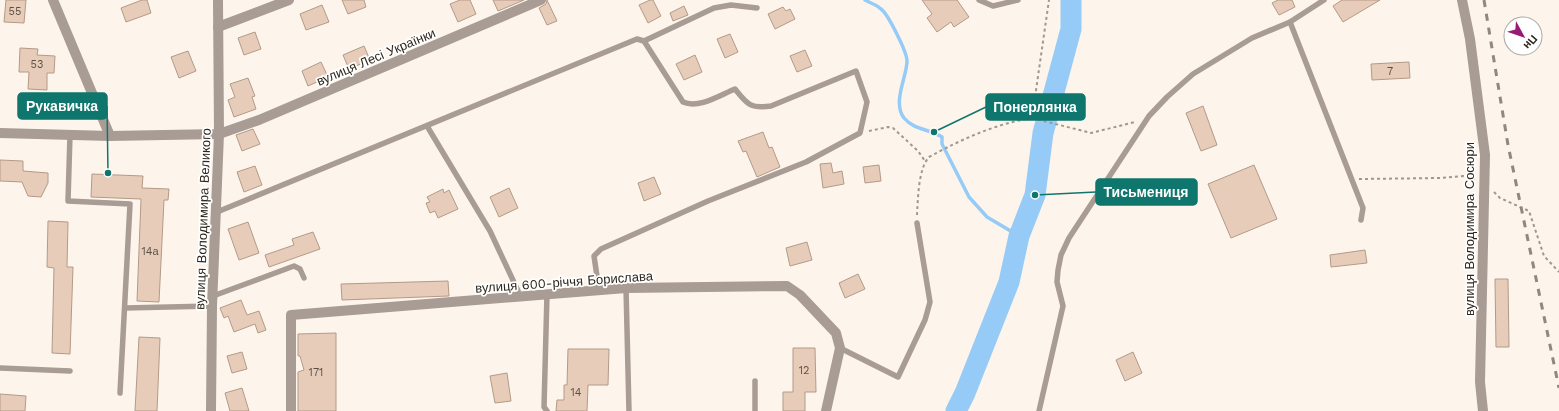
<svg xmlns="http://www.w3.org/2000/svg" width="1559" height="411" font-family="'Work Sans',sans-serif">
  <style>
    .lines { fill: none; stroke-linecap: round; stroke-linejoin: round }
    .stream { stroke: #97cbf7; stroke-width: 3.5 }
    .river { stroke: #97cbf7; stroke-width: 21 }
    .building { fill: #e7cdb9; stroke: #b39a87 }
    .path { stroke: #a0988e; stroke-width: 2; stroke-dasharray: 3 3; stroke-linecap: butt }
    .service { stroke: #a89c95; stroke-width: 5.5 }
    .minor { stroke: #a89c95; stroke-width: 10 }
    .tertiary { stroke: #a89c95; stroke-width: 10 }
    .rail { stroke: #90887e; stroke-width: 3; stroke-dasharray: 7 7; stroke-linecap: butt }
    .labels { text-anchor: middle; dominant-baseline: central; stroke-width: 3.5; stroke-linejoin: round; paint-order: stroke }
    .number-label { font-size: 11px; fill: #5c5044 }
    .street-label { font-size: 13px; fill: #2e271d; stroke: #fff }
    .leader { fill: none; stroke: #0f766e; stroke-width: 1.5 }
    .callout-dot { fill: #0f766e; stroke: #fff; stroke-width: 1.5 }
    .callout { fill: #0f766e; stroke: #0f766e; stroke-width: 1.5 }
    .callout-label { font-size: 14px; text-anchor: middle; font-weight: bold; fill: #fff }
  </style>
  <rect width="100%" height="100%" fill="#fdf5eb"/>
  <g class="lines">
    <!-- stream -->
    <path class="stream" d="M865,0C870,3 877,5 881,9C888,14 907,52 907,61C907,77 892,102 904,118C914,130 930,129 942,137V144L969,197L987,217L1019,236"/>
    <!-- river -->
    <polyline class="river" points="956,411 965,393 1009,282 1019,236 1035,195 1043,133 1071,29 1071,0"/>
  </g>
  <!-- building -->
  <g class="building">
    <polygon points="6,0 26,0 24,23 4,22"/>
    <polygon points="142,0 147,0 151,13 126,22 121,8"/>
    <polygon points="342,0 364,0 366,7 348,14"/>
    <polygon points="460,0 470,0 476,14 458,22 450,4"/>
    <polygon points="493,0 524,0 498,11"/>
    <polygon points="547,0 557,21 547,25 539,8 546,4"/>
    <polygon points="650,0 653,0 661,16 648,23 639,5"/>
    <polygon points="922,0 957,0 969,17 954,27 951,22 937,32 927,18 932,14"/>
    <polygon points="1278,0 1292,0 1295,7 1279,15 1272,3"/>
    <polygon points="1342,0 1380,0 1343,22 1333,6"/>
    <polygon points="322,5 329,22 306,30 300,14"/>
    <polygon points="684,6 688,15 673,21 670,13"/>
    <polygon points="783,7 786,11 790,9 795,19 775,29 768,14"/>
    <polygon points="255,32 261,49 244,55 238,38"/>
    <polygon points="730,34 738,52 725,58 717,39"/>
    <polygon points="364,46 370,60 349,69 343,55"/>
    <polygon points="20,48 38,49 37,55 55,56 54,73 47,73 47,90 28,89 29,72 19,72"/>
    <polygon points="805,50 812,66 797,72 790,56"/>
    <polygon points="188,51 196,71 179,78 171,57"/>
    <polygon points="695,55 702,72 684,80 676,64"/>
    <polygon points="321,62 328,77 308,86 302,71"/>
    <polygon points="1409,62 1410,78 1372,80 1371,64"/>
    <polygon points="248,78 255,96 252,97 256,109 234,117 228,100 235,97 230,84"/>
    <polygon points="1203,106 1217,145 1201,151 1186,113"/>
    <polygon points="253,129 260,144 242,151 236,135"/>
    <polygon points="763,132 769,148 772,147 780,167 757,177 746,151 743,152 738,141"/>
    <polygon points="0,160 23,161 23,171 48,173 48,183 41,197 28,196 22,182 0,181"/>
    <polygon points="831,163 833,173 842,171 844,184 823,188 820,164"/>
    <polygon points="879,165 881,181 865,183 863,167"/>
    <polygon points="1254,165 1277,219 1231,238 1208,184"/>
    <polygon points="255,166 262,185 244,192 237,172"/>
    <polygon points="92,174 143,176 142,188 169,189 168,200 164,200 159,302 137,301 141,199 91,197"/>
    <polygon points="654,177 661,194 644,201 638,183"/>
    <polygon points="509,188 518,208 499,217 490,197"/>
    <polygon points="443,189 444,193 449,190 458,209 438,218 435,211 430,213 426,203 430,202 427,197"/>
    <polygon points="48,221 68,222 67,267 73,267 70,354 52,353 54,268 47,267"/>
    <polygon points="248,222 259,253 239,260 228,229"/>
    <polygon points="313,232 320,249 269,267 265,255 294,245 292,239"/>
    <polygon points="807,242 812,260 790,266 786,248"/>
    <polygon points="1365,250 1367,263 1331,267 1330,255"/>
    <polygon points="858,274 865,289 845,298 839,283"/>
    <polygon points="1495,279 1508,279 1509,347 1496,347"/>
    <polygon points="448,281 449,296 342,300 341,284"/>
    <polygon points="241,300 247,315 259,311 266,330 258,333 255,324 234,332 228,316 224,318 220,308"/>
    <polygon points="336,333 336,411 298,411 298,372 304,370 300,356 298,356 298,334"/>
    <polygon points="139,337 160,338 157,411 135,411"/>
    <polygon points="793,348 815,348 816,392 805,392 805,411 783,411 783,392 793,392"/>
    <polygon points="568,349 609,349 608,385 588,385 587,411 556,411 557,400 564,400 564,385 567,385"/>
    <polygon points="242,352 247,369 232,373 227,356"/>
    <polygon points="1133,352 1142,373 1125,381 1116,360"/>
    <polygon points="507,373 511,401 495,403 490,376"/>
    <polygon points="242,388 249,411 230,411 225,393"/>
    <polygon points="0,394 26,396 25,411 0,411"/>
  </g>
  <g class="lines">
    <!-- path -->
    <g class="path">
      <polyline points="1032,118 1091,133 1135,122"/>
      <polyline points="869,131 888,127 893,128 918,151 925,161"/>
      <polyline points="1359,179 1441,178 1463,176 1475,179"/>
      <polyline points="1494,192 1500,198 1529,211 1544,256 1559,272"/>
      <path d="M917,215C918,200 918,169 929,157C962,139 995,124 1032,118L1049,0"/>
    </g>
    <!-- service -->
    <g class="service">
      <polyline points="979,0 993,6 1018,0"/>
      <polyline points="1290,22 1363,208 1361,220"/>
      <polyline points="644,41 714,8 731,5 757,8"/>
      <polyline points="427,126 490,231 518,291 518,297"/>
      <polyline points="70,135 68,201 130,204 120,393"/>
      <path d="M217,212L637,39L644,41L683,102C699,109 720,95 735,89C747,104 750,109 771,106L856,71L867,102L860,133L806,162L708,201L601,249L594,256L599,290"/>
      <polyline points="626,288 629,411"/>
      <polyline points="547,294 544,407 547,411"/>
      <polyline points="213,296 294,266 300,269 304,278"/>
      <polyline points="125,308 212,306"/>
      <polyline points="840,348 898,377 925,320 930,302 917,223"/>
      <polyline points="0,368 70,371"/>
      <polyline points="755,381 755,411"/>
      <polyline points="1039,411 1063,306 1057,282 1058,270 1061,255 1069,238 1149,116 1167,97 1193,74 1252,38 1290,22 1324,0"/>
    </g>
    <!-- minor -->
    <g class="minor">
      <polyline points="53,0 110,136"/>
      <polyline points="1462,0 1470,39 1485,155 1480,382 1483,411"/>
      <polyline points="218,27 289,0"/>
      <polyline points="211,411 212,306 219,134 259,120 541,0"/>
      <polyline points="291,411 291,315 626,288 787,286 800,295 836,333 840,348 826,411"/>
    </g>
    <!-- tertiary -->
    <polyline class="tertiary" points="0,133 110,136 219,134 218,0"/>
    <!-- rail -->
    <polyline class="rail" points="1484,0 1508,145 1559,388"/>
  </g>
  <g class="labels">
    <!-- number labels -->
    <g class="number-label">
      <text x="15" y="11">55</text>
      <text x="37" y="64">53</text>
      <text x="1390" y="71">7</text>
      <text x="150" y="251">14а</text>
      <text x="804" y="370">12</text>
      <text x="316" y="372">171</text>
      <text x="576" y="392">14</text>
    </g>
    <!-- street labels -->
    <g class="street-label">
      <text transform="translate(376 57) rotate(-23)">вулиця Лесі Українки</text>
      <text transform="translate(203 219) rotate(-88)">вулиця Володимира Великого</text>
      <text transform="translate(1469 229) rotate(-90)">вулиця Володимира Сосюри</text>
      <text transform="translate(564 282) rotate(-4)">вулиця 600-річчя Борислава</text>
    </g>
  </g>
  <!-- callouts -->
  <path class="leader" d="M108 173L107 106M934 132L986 107M1035 195L1096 192"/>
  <g class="callout-dot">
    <circle cx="108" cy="173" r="4"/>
    <circle cx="934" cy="132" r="4"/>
    <circle cx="1035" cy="195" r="4"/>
  </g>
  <g class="callout">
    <rect x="18" y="93" width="89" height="26" rx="4"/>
    <rect x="986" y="94" width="99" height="26" rx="4"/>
    <rect x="1096" y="179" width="101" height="26" rx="4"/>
  </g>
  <g class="callout-label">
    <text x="62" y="111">Рукавичка</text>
    <text x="1035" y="112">Понерлянка</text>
    <text x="1146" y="197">Тисьмениця</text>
  </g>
  <!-- north arrow -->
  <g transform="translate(1523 36) rotate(130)"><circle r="19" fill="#ffffff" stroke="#aba9a5"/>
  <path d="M0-3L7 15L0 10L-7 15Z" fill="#971b74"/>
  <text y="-6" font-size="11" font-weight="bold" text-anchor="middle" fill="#2e271d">Пн</text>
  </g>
</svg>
